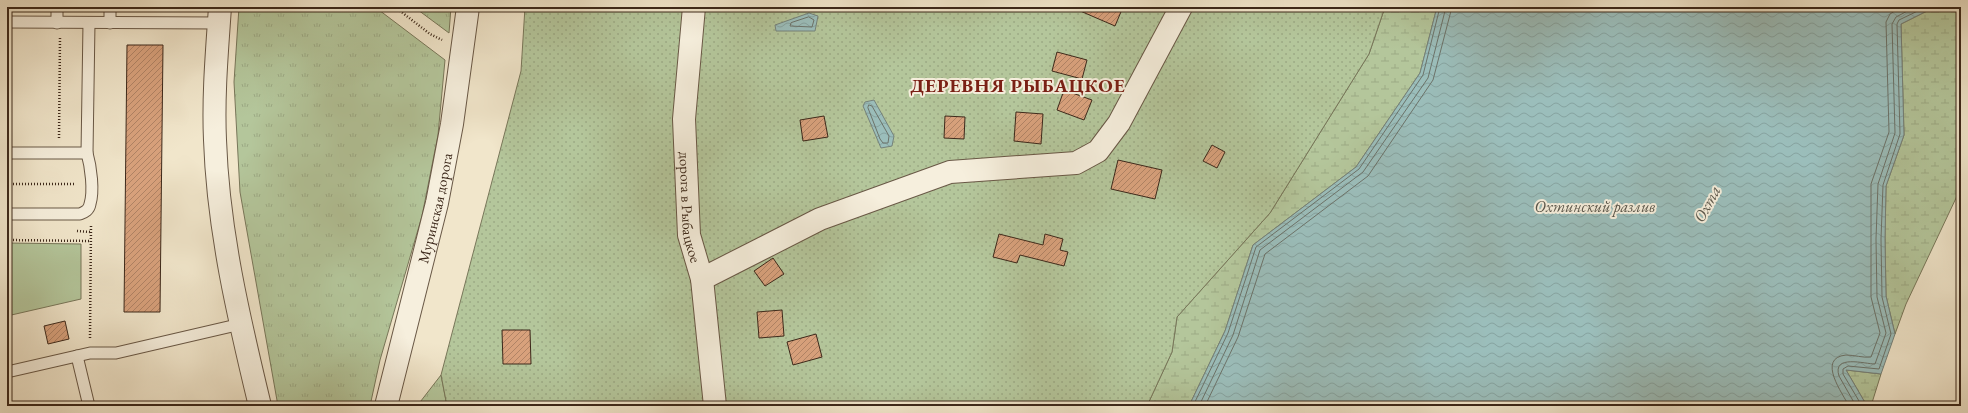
<svg xmlns="http://www.w3.org/2000/svg" width="1968" height="413" font-family="'EB Garamond',serif">
  <style>
    .grass { fill: url(#grass-tufts); stroke: #78775a }
    .wetland { fill: url(#wetland-marsh); stroke: #78775a }
    .park { fill: #b4c69b; stroke: #78775a }
    .garden { fill: url(#garden-dots); stroke: #78775a }
    .water { fill: url(#water-waves); stroke: #75827b }
    .lines { fill: none; stroke-linecap: round; stroke-linejoin: round }
    .shore { stroke: #6c736a; stroke-width: 1 }
    .building { fill: url(#building-hatch); stroke: #3c281a }
    .lane-casing { stroke: #695846; stroke-width: 13 }
    .street-casing { stroke: #695846; stroke-width: 24 }
    .path { stroke: #3c281a; stroke-width: 2.5; stroke-dasharray: 1 2; stroke-linecap: butt }
    .lane { stroke: #f6efdd; stroke-width: 11 }
    .street { stroke: #f6efdd; stroke-width: 22 }
    .labels { text-anchor: middle; dominant-baseline: central; stroke-width: 4; stroke-linejoin: round; paint-order: stroke }
    .street-label { font-size: 15px; fill: #3c281a; stroke: #f6efdd }
    .water-label { font-size: 16px; font-style: italic; fill: #58554a; stroke: #f6efdd }
    .district-label { font-size: 19px; font-weight: bold; letter-spacing: 1px; fill: #7a1f14; stroke: #f6efdd }
  </style>
  <defs>
    <pattern id="grass-tufts" width="24" height="20" patternUnits="userSpaceOnUse"><rect width="24" height="20" fill="#b4c69b"/><path d="M3 7l-1-3M5 7V3M7 7l1-3M15 17l-1-3M17 17v-4M19 17l1-3" fill="none" stroke="#9caa85"/></pattern>
    <pattern id="wetland-marsh" width="20" height="14" patternUnits="userSpaceOnUse"><rect width="20" height="14" fill="#b4c69b"/><path d="M1 5h8M5 5V1M11 12h8M15 12V8" fill="none" stroke="#9caa85"/></pattern>
    <pattern id="garden-dots" width="8" height="8" patternUnits="userSpaceOnUse"><rect width="8" height="8" fill="#b4c69b"/><path d="M2 2h.1M6 6h.1" fill="none" stroke="#9caa85" stroke-width="1.8" stroke-linecap="round"/></pattern>
    <pattern id="water-waves" width="16" height="10" patternUnits="userSpaceOnUse"><rect width="16" height="10" fill="#9bbebb"/><path d="M0 5q4-4 8 0t8 0" fill="none" stroke="#86a3a0"/></pattern>
    <pattern id="building-hatch" width="6" height="6" patternUnits="userSpaceOnUse"><rect width="6" height="6" fill="#d8a17c"/><path d="M-1 1l2-2M0 6l6-6M5 7l2-2" fill="none" stroke="#b08365"/></pattern>
  </defs>
  <rect width="100%" height="100%" fill="#f1e6cb"/>
  <filter id="stains"><feTurbulence type="fractalNoise" baseFrequency=".005" numOctaves="4"/><feColorMatrix values="0 0 0 0 .2 0 0 0 0 .09 0 0 0 0 .02 0 0 0 .5 -.17"/></filter>
  <radialGradient id="worn" r=".72"><stop offset=".6" stop-color="#630" stop-opacity="0"/><stop offset="1" stop-color="#630" stop-opacity=".3"/></radialGradient>
  <!-- grass -->
  <g class="grass">
    <polygon points="239,7 375,7 445,60 438,135 422,216 380,360 370,406 278,406 240,192 234,82"/>
    <polygon points="414,7 451,7 449,33"/>
    <polygon points="441,375 447,406 417,406"/>
  </g>
  <!-- wetland -->
  <g class="wetland">
    <polygon points="1385,7 1437,7 1420,73 1356,167 1253,245 1225,331 1189,406 1147,406 1172,352 1177,317 1270,213 1369,54"/>
    <polygon points="1935,7 1961,7 1961,80 1957,196 1906,304 1895,334 1886,296 1885,239 1886,186 1904,135 1901,24"/>
    <polygon points="1846,370 1881,374 1871,406 1867,406"/>
  </g>
  <!-- park -->
  <polygon class="park" points="7,243 81,244 81,299 7,316"/>
  <!-- garden -->
  <polygon class="garden" points="525,7 1385,7 1369,54 1270,213 1177,317 1172,352 1147,406 447,406 441,375 521,71"/>
  <!-- water -->
  <g class="water">
    <polygon points="1437,7 1935,7 1901,24 1904,135 1886,186 1885,239 1886,296 1895,334 1881,374 1846,370 1867,406 1189,406 1225,331 1253,245 1356,167 1420,73"/>
    <polygon points="809,13 818,16 815,31 776,31 775,25"/>
    <polygon points="874,100 894,136 892,146 881,148 863,106 865,102"/>
  </g>
  <g class="lines">
    <!-- shore -->
    <g class="shore">
      <polygon points="809,17 814,20 812,27 790,26 791,23"/>
      <polygon points="869,105 872,106 889,136 888,143 883,143 880,139 868,108"/>
      <polyline points="1193,406 1228,333 1256,247 1359,169 1423,75 1440,7"/>
      <polyline points="1199,406 1233,335 1260,250 1363,172 1428,78 1446,7"/>
      <polyline points="1205,406 1238,337 1265,254 1368,176 1433,80 1452,7"/>
      <path d="M1849,406C1843,394 1816,358 1846,355C1854,355 1863,358 1871,357L1880,333L1871,297V184L1889,132L1886,22L1890,14L1901,7"/>
      <path d="M1856,406L1839,376C1832,354 1865,364 1875,364L1886,333L1877,297L1876,239L1878,184L1895,133L1892,24L1896,17L1915,7"/>
      <polyline points="1862,406 1843,374 1843,369 1848,366 1879,369 1891,334 1882,297 1881,239 1883,185 1900,134 1897,24 1899,20 1926,7"/>
    </g>
  </g>
  <!-- building -->
  <g class="building">
    <polygon points="1071,7 1123,7 1115,26"/>
    <polygon points="127,45 163,45 160,312 124,312"/>
    <polygon points="1057,52 1087,60 1082,79 1052,71"/>
    <polygon points="1064,90 1092,100 1084,120 1057,110"/>
    <polygon points="1016,112 1043,114 1041,144 1014,141"/>
    <polygon points="824,116 828,137 803,141 800,120"/>
    <polygon points="945,116 965,117 964,139 944,138"/>
    <polygon points="1212,145 1225,152 1217,168 1203,161"/>
    <polygon points="1118,160 1162,170 1155,199 1111,189"/>
    <polygon points="999,234 1043,245 1045,234 1063,239 1060,250 1068,252 1064,266 1020,255 1017,263 993,257"/>
    <polygon points="773,258 784,274 765,286 754,271"/>
    <polygon points="782,310 784,336 759,338 757,312"/>
    <polygon points="65,321 69,339 48,344 44,326"/>
    <polygon points="502,330 530,330 531,364 503,364"/>
    <polygon points="816,334 822,357 793,365 787,342"/>
  </g>
  <g class="lines">
    <!-- lane casing -->
    <g class="lane-casing">
      <g id="lane">
        <polyline points="7,22 219,23"/>
        <polyline points="57,23 57,7"/>
        <polyline points="110,23 110,7"/>
        <polyline points="7,153 87,153"/>
        <path d="M8,214H80C85,212 89,210 90,204C94,191 91,167 87,153L89,23"/>
        <polyline points="77,356 89,406"/>
        <polyline points="7,372 90,353 116,353 241,324"/>
      </g>
    </g>
    <!-- street casing -->
    <g class="street-casing">
      <g id="street">
        <path d="M220,7C217,51 213,96 215,140C218,230 239,319 260,406"/>
        <path id="s1" d="M694,7L684,119L689,235L702,279L715,406"/>
        <polyline points="702,279 820,219 950,172 1076,163 1098,151 1119,123 1181,7"/>
        <path id="s2" d="M386,406L437,203L452,124L468,7"/>
      </g>
    </g>
    <!-- path -->
    <g class="path">
      <polyline points="395,7 430,34 442,40"/>
      <polyline points="59,138 60,37"/>
      <polyline points="7,184 76,184"/>
      <polyline points="77,231 91,232"/>
      <polyline points="7,240 91,241"/>
      <polyline points="90,338 91,225"/>
      <polyline points="7,396 9,406"/>
    </g>
    <!-- lane -->
    <use href="#lane" class="lane"/>
    <!-- street -->
    <use href="#street" class="street"/>
  </g>
  <g class="labels">
    <!-- street labels -->
    <g class="street-label">
      <text stroke="none"><textPath href="#s1" startOffset="201">дорога в Рыбацкое</textPath></text>
      <text stroke="none"><textPath href="#s2" startOffset="204">Муринская дорога</textPath></text>
    </g>
    <!-- water labels -->
    <g class="water-label">
      <text transform="translate(1707 204) rotate(-62)">Охта</text>
      <text x="1595" y="206">Охтинский разлив</text>
    </g>
    <!-- district labels -->
    <g class="district-label">
      <text x="1018" y="85">ДЕРЕВНЯ РЫБАЦКОЕ</text>
    </g>
  </g>
  <!-- margin -->
  <rect width="1968" height="413" fill="none" stroke="#f1e6cb" stroke-width="24"/>
  <rect x="8" y="8" width="1952" height="397" fill="none" stroke="#3c281a" stroke-width="2"/>
  <rect x="12" y="12" width="1944" height="389" fill="none" stroke="#3c281a"/>
  <rect width="100%" height="100%" filter="url(#stains)"/>
  <rect width="100%" height="100%" fill="url(#worn)"/>
</svg>
